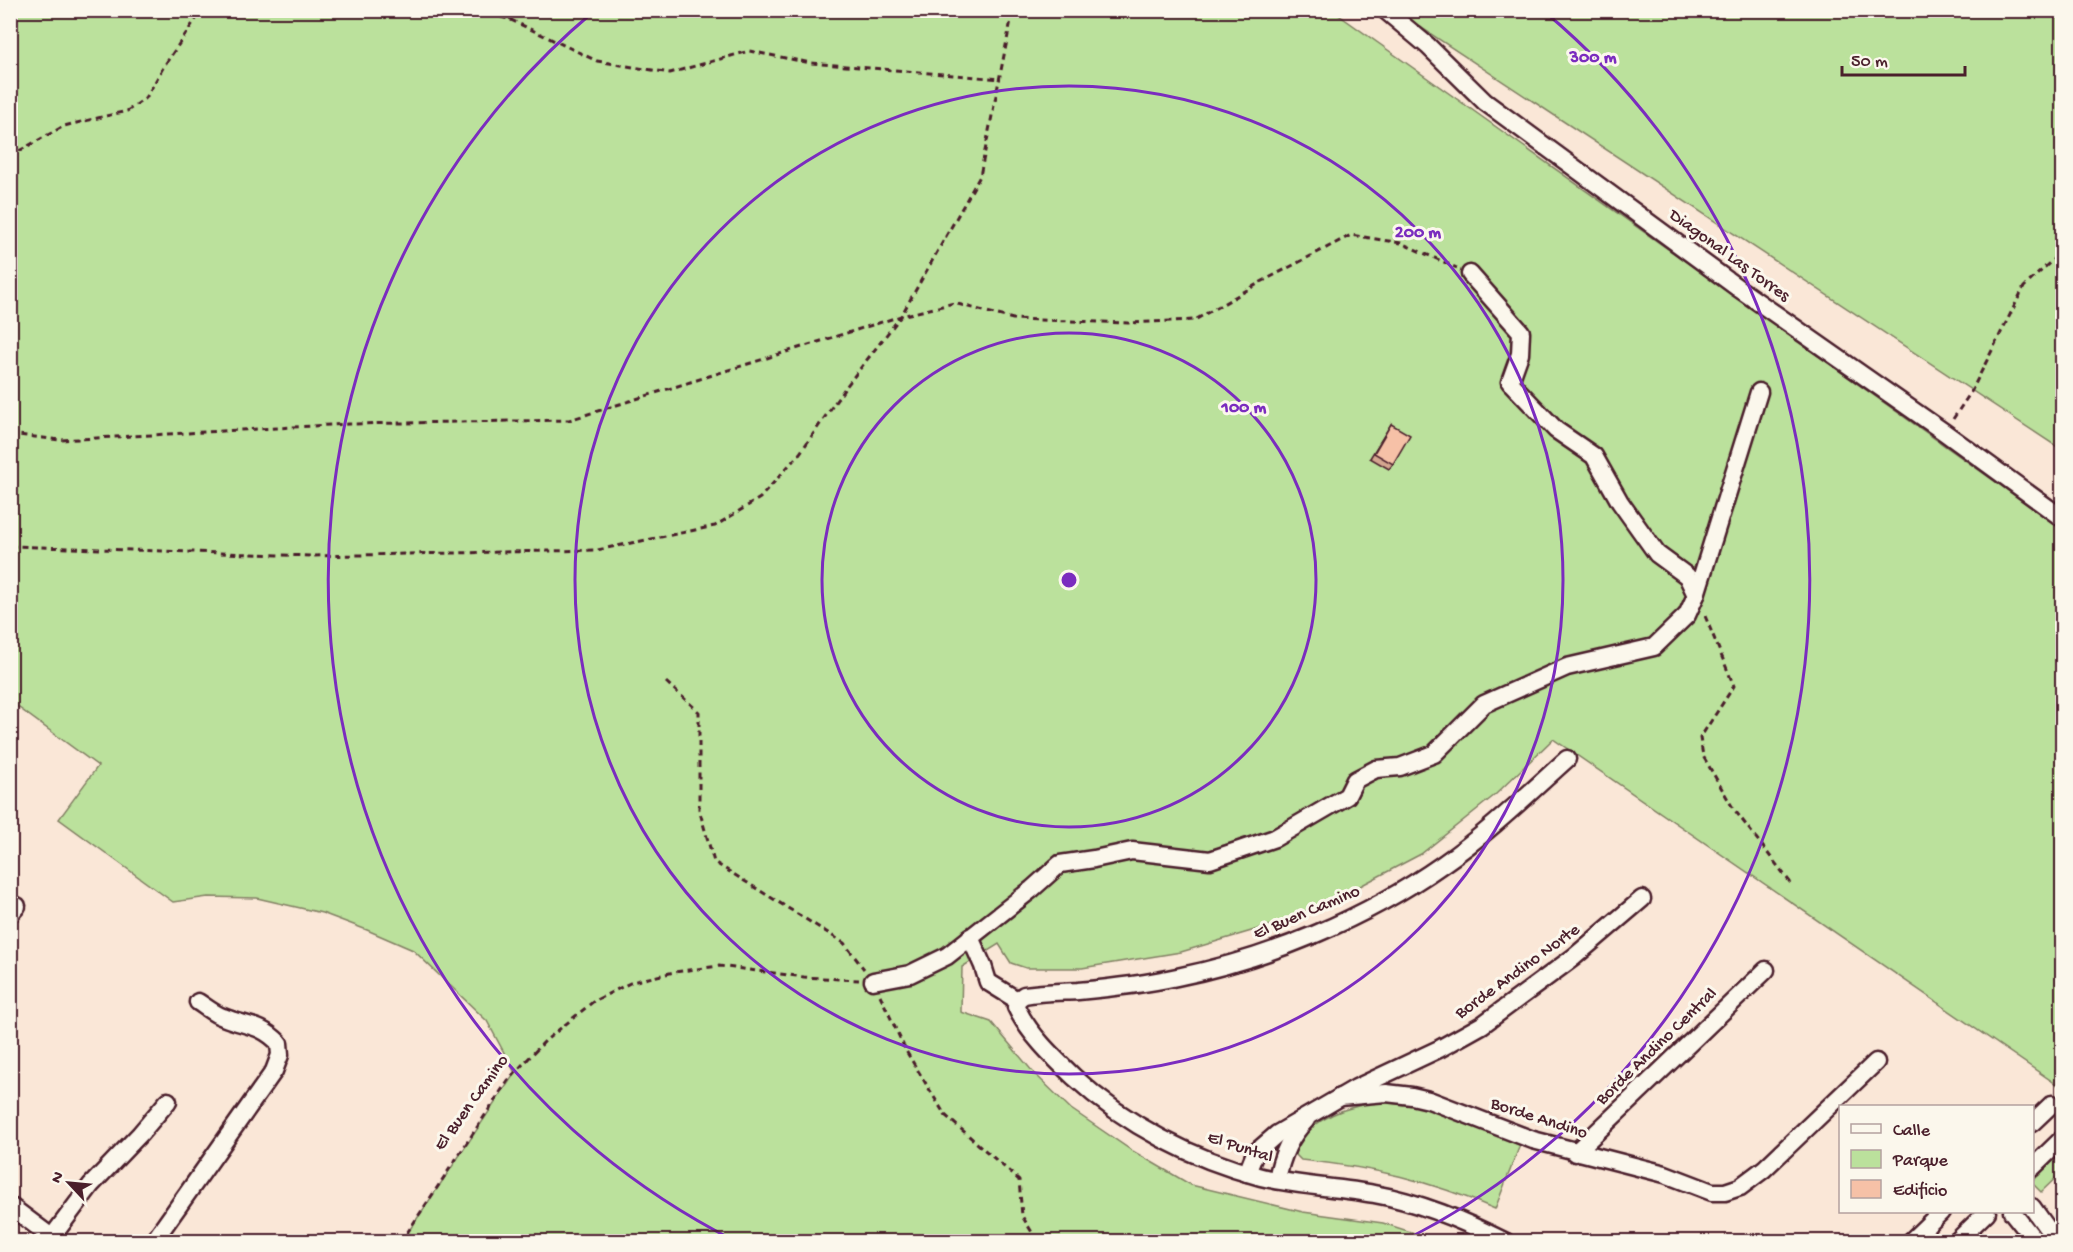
<svg xmlns="http://www.w3.org/2000/svg" width="2073" height="1252" font-family="'Gochi Hand',sans-serif">
  <style>
    .green { fill: #bbe19c; stroke: #828064; stroke-width: 1.5 }
    .lines { fill: none; stroke-linecap: round; stroke-linejoin: round }
    .minor-casing { stroke: #4a1f2b; stroke-width: 21 }
    .path { stroke: #4a1f2b; stroke-width: 3; stroke-dasharray: 6 4.5; stroke-linecap: butt }
    .minor { stroke: #fbf7ec; stroke-width: 16 }
    .wall { fill: #d4a690; stroke: #4a1f2b; stroke-width: 1.5 }
    .building { fill: #f6c1a7; stroke: #4a1f2b; stroke-width: 1.5 }
    .ring { fill: none; stroke: #7b2cbf; stroke-width: 3 }
    .labels { text-anchor: middle; dominant-baseline: central; stroke-width: 6; stroke-linejoin: round; paint-order: stroke }
    .street-label { font-size: 18px; fill: #4a1f2b; stroke: #fbf7ec }
    .centre { fill: #7b2cbf; stroke: #fbf7ec; stroke-width: 3 }
    .ring-label { font-size: 18px; text-anchor: middle; font-weight: bold; fill: #7b2cbf; stroke: #fbf7ec; stroke-width: 6; stroke-linejoin: round; paint-order: stroke }
  </style>
  <rect width="100%" height="100%" fill="#fae7d7"/>
  <filter id="ink" filterUnits="userSpaceOnUse"><feTurbulence type="fractalNoise" baseFrequency=".0167" numOctaves="2"/><feDisplacementMap in="SourceGraphic" scale="12" xChannelSelector="R" yChannelSelector="G"/><feConvolveMatrix kernelMatrix="1 2 1 2 8 2 1 2 1" color-interpolation-filters="sRGB"/></filter>
  <g filter="url(#ink)">
    <!-- green -->
    <g class="green">
      <polygon points="11,11 1333,11 2062,529 2062,1088 1553,739 1495,795 1421,854 1343,895 1275,924 1181,952 1082,968 1026,968 1011,963 999,944 962,967 961,1012 991,1022 1033,1072 1071,1109 1131,1150 1191,1185 1303,1212 1383,1223 1439,1241 402,1241 515,1073 487,1021 413,950 367,930 322,913 257,898 208,897 173,902 59,819 98,766 11,702"/>
      <polygon points="1396,11 2062,11 2062,450"/>
      <path d="M1381,1102L1424,1107L1520,1145L1495,1209C1429,1180 1372,1167 1301,1160L1295,1154L1297,1147L1294,1145C1316,1117 1346,1106 1381,1102Z"/>
      <polygon points="2062,1152 2062,1172 2041,1192 2033,1184 2033,1181"/>
    </g>
    <g class="lines">
      <!-- minor casing -->
      <g class="minor-casing">
        <g id="minor">
          <polyline points="1385,10 1428,46 1485,102 1738,288 1944,432 2062,518"/>
          <polyline points="1470,274 1521,332 1520,354 1510,382 1556,430 1594,456 1620,502 1657,554 1687,576 1696,595"/>
          <polyline points="10,914 17,906"/>
          <polyline points="970,937 983,966 988,982 1017,1000"/>
          <polyline points="873,981 910,974 947,956 1032,889 1060,864 1094,859 1132,851 1210,860 1275,838 1347,796 1355,780 1376,769 1400,767 1434,754 1484,704 1567,667 1654,647 1687,615 1696,595 1759,392"/>
          <path d="M1017,1000L1024,995C1042,992 1060,992 1078,991C1111,988 1145,984 1177,977C1270,958 1365,919 1443,864C1488,833 1527,795 1567,759"/>
          <path d="M1017,1000L1016,1007C1029,1034 1052,1056 1074,1077C1126,1125 1192,1159 1261,1177C1298,1186 1336,1187 1374,1194C1420,1202 1464,1221 1506,1242"/>
          <polyline points="1340,1097 1386,1093 1412,1096 1429,1100 1533,1140 1665,1174 1712,1192 1725,1192 1740,1187 1764,1169 1876,1062"/>
          <polyline points="2032,1123 2052,1104"/>
          <polyline points="1575,1153 1766,970"/>
          <polyline points="2032,1168 2062,1139"/>
          <polyline points="1247,1173 1255,1153 1277,1134 1356,1088 1439,1049 1482,1025 1574,957 1642,899"/>
          <path d="M1277,1180C1281,1157 1290,1136 1306,1120"/>
          <polyline points="10,1206 58,1242"/>
          <polyline points="2032,1207 2057,1242"/>
          <polyline points="2012,1212 2036,1242"/>
          <polyline points="52,1237 91,1185 140,1134 168,1101"/>
          <path d="M153,1242L274,1071L280,1055L279,1043C259,1023 247,1027 223,1017C214,1014 206,1007 198,1002"/>
          <polyline points="1910,1242 1941,1212"/>
          <polyline points="1956,1242 1987,1212"/>
        </g>
      </g>
      <!-- path -->
      <g class="path">
        <polyline points="470,10 509,19 597,61 670,73 749,51 811,63 1001,79"/>
        <polyline points="509,19 524,10"/>
        <polyline points="10,156 64,126 127,111 146,98 164,66 202,10"/>
        <polyline points="1953,419 1971,392 2024,287 2062,251"/>
        <polyline points="10,434 60,440 349,424 569,420 901,316 954,303 1013,319 1128,323 1195,320 1261,282 1351,235 1401,243 1457,268"/>
        <polyline points="10,546 312,556 597,550 715,526 760,498 800,453 845,388 901,316 980,176 1013,10"/>
        <polyline points="1705,616 1734,686 1700,738 1703,756 1733,808 1793,886"/>
        <polyline points="666,682 699,712 699,809 714,862 844,943 864,969"/>
        <polyline points="880,995 906,1051 945,1115 1019,1180 1022,1216 1038,1242"/>
        <polyline points="401,1242 509,1079 545,1041 594,1001 632,982 674,972 719,966 804,977 859,980"/>
      </g>
      <!-- minor -->
      <use href="#minor" class="minor"/>
    </g>
    <!-- wall -->
    <polygon class="wall" points="1391,424 1393,464 1389,469 1370,458"/>
    <!-- building -->
    <polygon class="building" points="1391,424 1410,435 1393,464 1374,453"/>
  </g>
  <!-- distance rings -->
  <g class="ring">
    <circle cx="1069" cy="580" r="247"/>
    <circle cx="1069" cy="580" r="494"/>
    <path d="M733 1240A741 741 0 0 1 593 12M1545 12A741 741 0 0 1 1405 1240"/>
  </g>
  <g class="labels">
    <!-- street labels -->
    <g class="street-label">
      <text transform="translate(1729 256) rotate(36)">Diagonal Las Torres</text>
      <text transform="translate(1307 913) rotate(-23)">El Buen Camino</text>
      <text transform="translate(1518 972) rotate(-36)">Borde Andino Norte</text>
      <text transform="translate(1657 1047) rotate(-44)">Borde Andino Central</text>
      <text transform="translate(472 1103) rotate(-54)">El Buen Camino</text>
      <text transform="translate(1539 1119) rotate(18)">Borde Andino</text>
      <text transform="translate(1240 1148) rotate(18)">El Puntal</text>
    </g>
  </g>
  <circle cx="1069" cy="580" r="9" class="centre"/>
  <g class="ring-label">
    <text x="1593" y="62">300 m</text>
    <text x="1418" y="237">200 m</text>
    <text x="1244" y="412">100 m</text>
  </g>
  <!-- margin -->
  <rect width="2073" height="1252" fill="none" stroke="#fbf7ec" stroke-width="36"/>
  <rect x="18" y="18" width="2037" height="1216" fill="none" stroke="#4a1f2b" stroke-width="2" filter="url(#ink)"/>
  <!-- legend -->
  <rect x="1839" y="1105" width="195" height="108" fill="#fbf7ec" stroke="#b4a19f" stroke-width="1.5"/>
  <rect x="1851" y="1124" width="30" height="9" fill="#fbf7ec" stroke="#b4a19f" stroke-width="1.5"/>
  <text x="1893" y="1135" font-size="18" fill="#4a1f2b">Calle</text>
  <rect x="1851" y="1150" width="30" height="18" fill="#bbe19c" stroke="#b4a19f" stroke-width="1.5"/>
  <text x="1893" y="1165" font-size="18" fill="#4a1f2b">Parque</text>
  <rect x="1851" y="1180" width="30" height="18" fill="#f6c1a7" stroke="#b4a19f" stroke-width="1.5"/>
  <text x="1893" y="1195" font-size="18" fill="#4a1f2b">Edificio</text>
  <!-- north arrow -->
  <g transform="translate(69 1183) rotate(296)" stroke="#fbf7ec" stroke-width="4.5" paint-order="stroke">
  <path d="M0-4.5L10 22L0 15L-10 22Z" fill="#4a1f2b"/>
  <text y="-9" font-size="16" font-weight="bold" text-anchor="middle" fill="#4a1f2b">N</text>
  </g>
  <!-- scale -->
  <path d="M1842 66v9h123v-9" fill="none" stroke="#4a1f2b" stroke-width="3"/>
  <text x="1851" y="66" font-size="18" fill="#4a1f2b" stroke="#fbf7ec" stroke-width="4.5" paint-order="stroke">50 m</text>
</svg>
